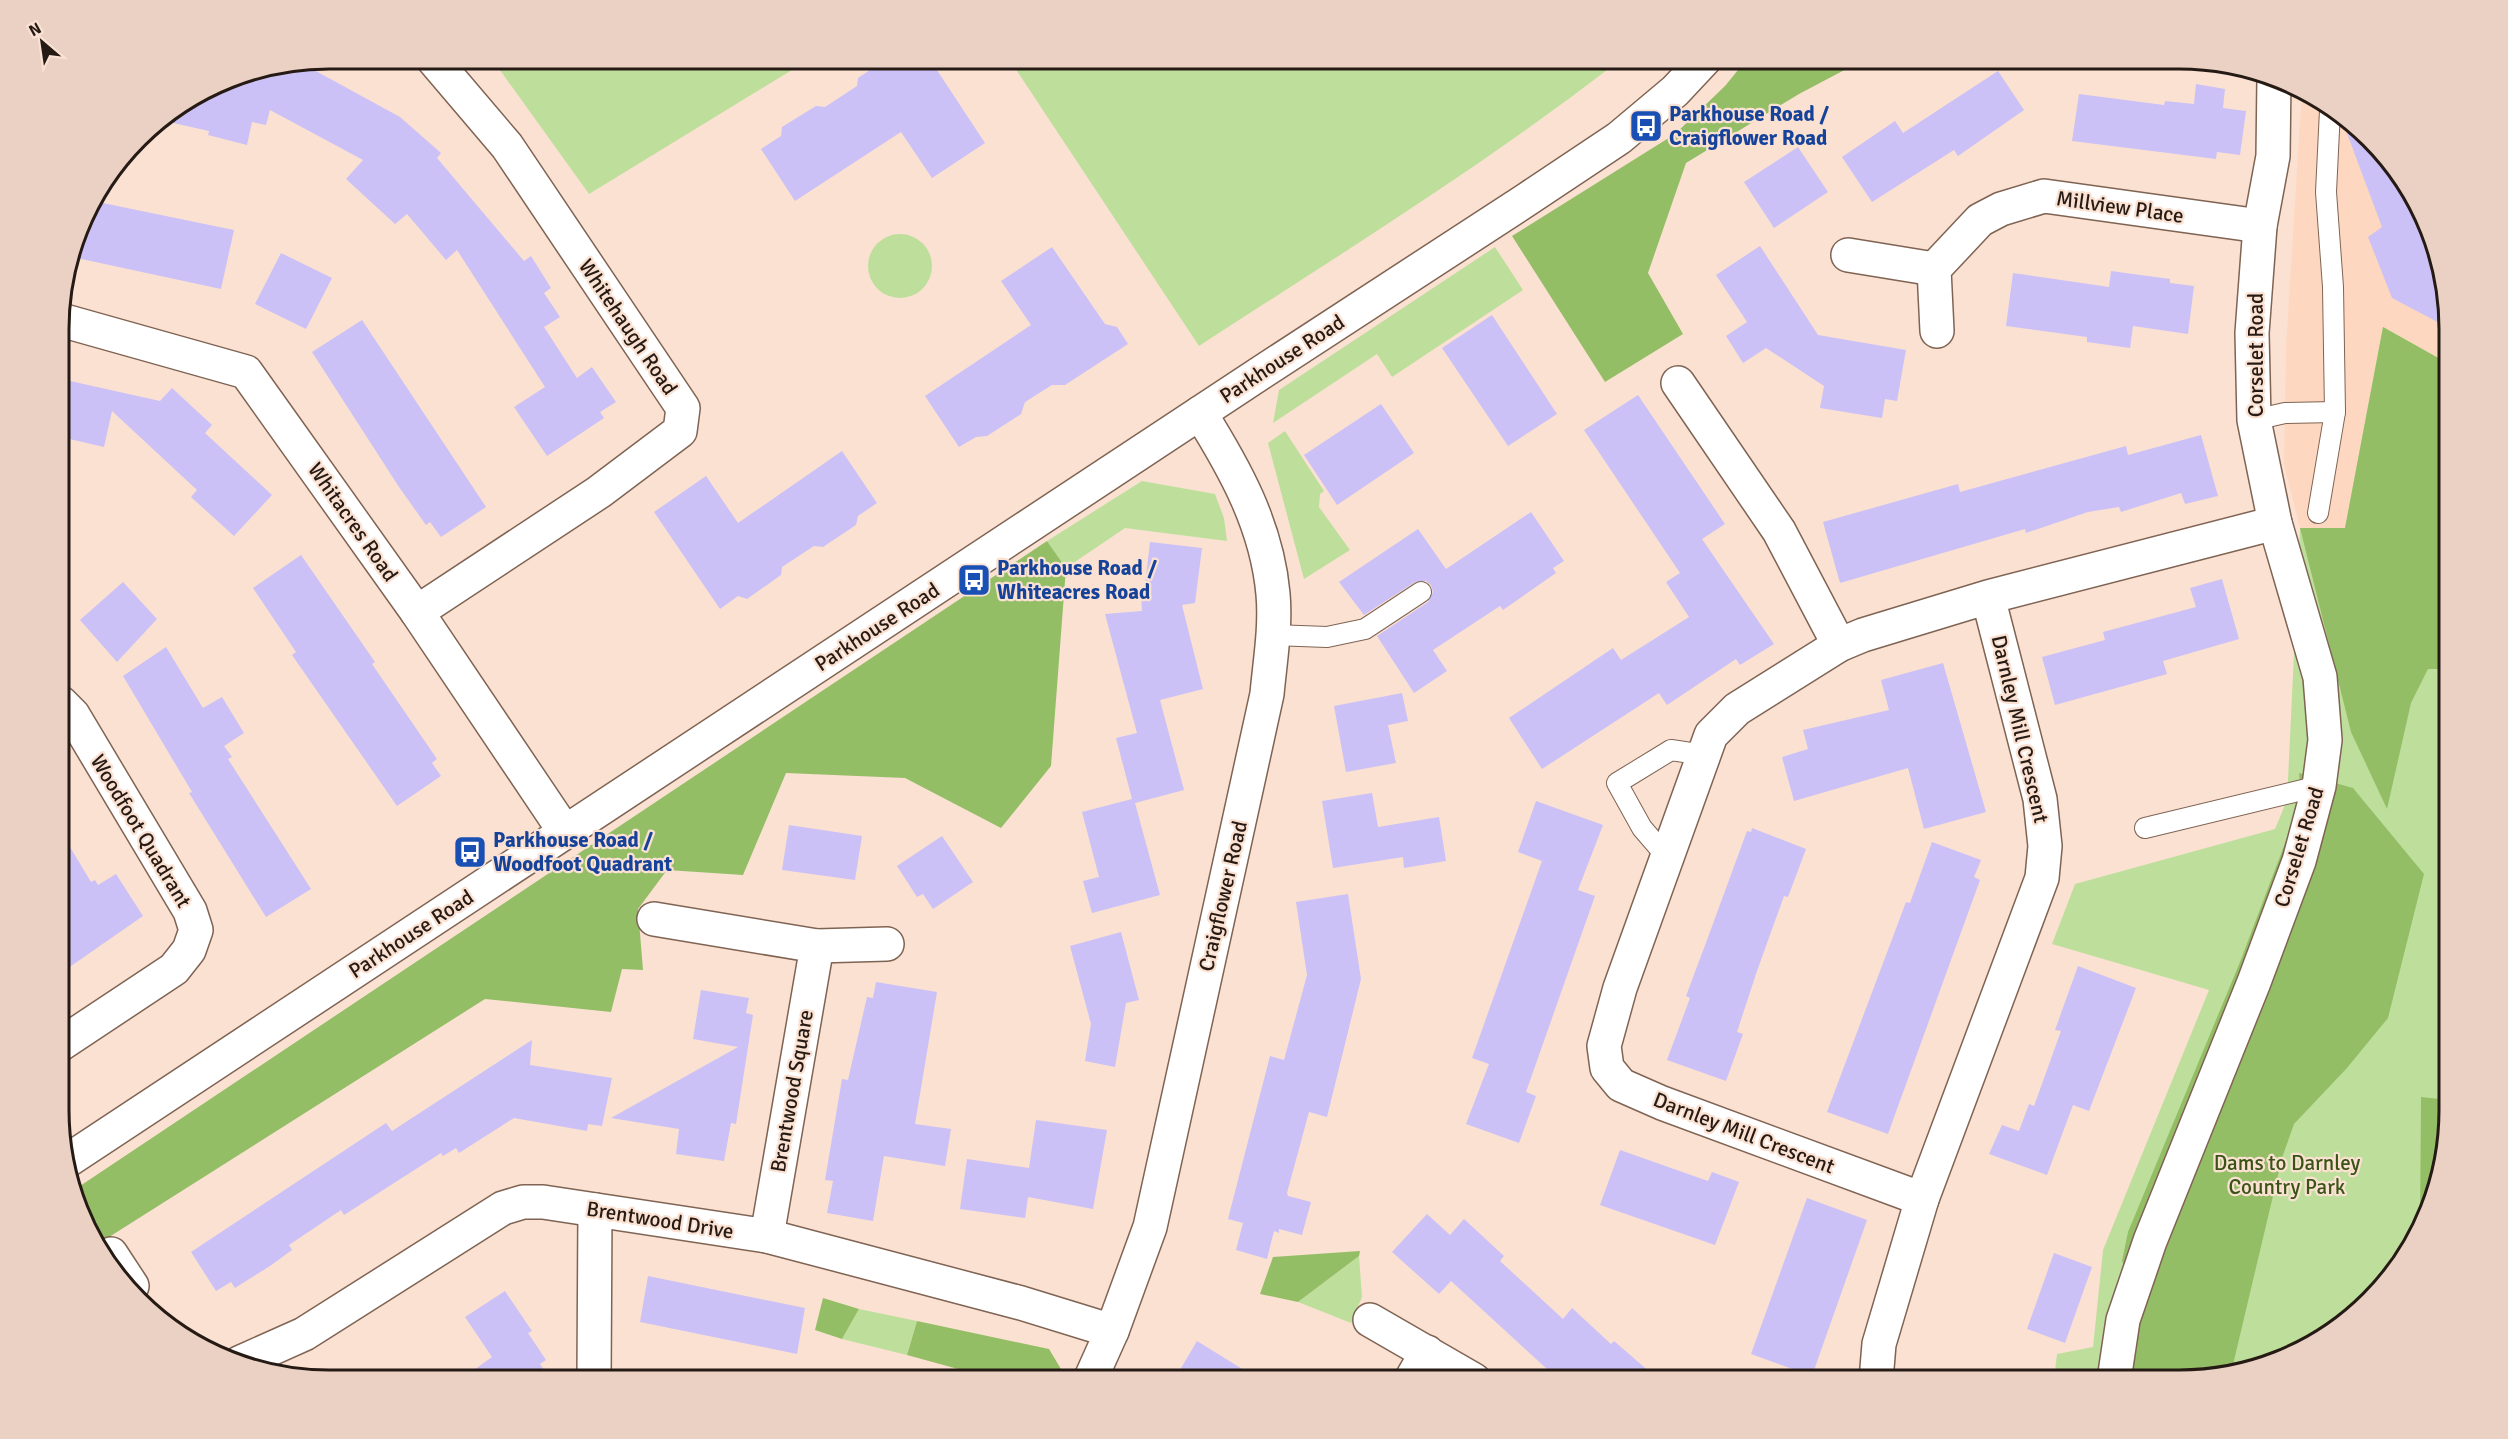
<svg xmlns="http://www.w3.org/2000/svg" width="2508" height="1439" font-family="Signika,sans-serif">
  <style>
    .built { fill: #fed7c0 }
    .green { fill: #bedf9c }
    .forest { fill: #94be66 }
    .building { fill: #cbc1f6 }
    .lines { fill: none; stroke-linecap: round; stroke-linejoin: round }
    .service-casing { stroke: #7f6353; stroke-width: 22 }
    .minor-casing { stroke: #7f6353; stroke-width: 36 }
    .secondary-casing { stroke: #7f6353; stroke-width: 36 }
    .service { stroke: #fff; stroke-width: 20 }
    .minor { stroke: #fff; stroke-width: 33 }
    .secondary { stroke: #fff; stroke-width: 33 }
    .labels { text-anchor: middle; dominant-baseline: central; stroke-width: 4.5; stroke-linejoin: round; paint-order: stroke }
    .transit-label { font-size: 21px; font-weight: bold; fill: #164399; stroke: #fbe1d2; text-anchor: start }
    .street-label { font-size: 21px; fill: #261a14; stroke: #fbe1d2 }
    .park-label { font-size: 21px; fill: #395316; stroke: #fbe1d2 }
    .rim { fill: none; stroke: #261a14; stroke-width: 3 }
  </style>
  <rect width="100%" height="100%" fill="#fbe1d2"/>
  <!-- built -->
  <polygon class="built" points="2302,90 2314,95 2404,179 2435,243 2449,311 2449,364 2383,327 2345,528 2300,528 2284,464 2286,347"/>
  <!-- green -->
  <g class="green">
    <polygon points="492,59 810,59 589,194"/>
    <path d="M1009,59H1621C1487,164 1342,253 1199,346Z"/>
    <circle cx="900" cy="266" r="32"/>
    <polygon points="1495,247 1523,290 1392,377 1377,354 1273,423 1279,390"/>
    <polygon points="2383,327 2449,364 2449,1127 2413,1245 2370,1301 2314,1344 2196,1380 2054,1380 2057,1354 2093,1347 2103,1250 2209,990 2052,944 2075,884 2275,829 2287,800 2300,528 2345,528"/>
    <polygon points="1285,431 1324,491 1320,494 1319,507 1350,550 1304,579 1268,443"/>
    <polygon points="1142,481 1215,494 1224,518 1227,541 1125,528 1066,568 1047,541"/>
    <polygon points="1359,1256 1362,1297 1351,1323 1298,1302"/>
    <polygon points="859,1309 917,1321 907,1355 842,1339"/>
  </g>
  <!-- forest -->
  <g class="forest">
    <polygon points="1747,59 1917,59 1852,66 1799,94 1686,163 1648,273 1683,334 1605,382 1512,236 1675,134 1725,86"/>
    <polygon points="2383,327 2449,364 2449,669 2428,669 2411,703 2387,809 2351,732 2300,528 2345,528"/>
    <polygon points="1047,541 1066,568 1051,766 1001,828 905,778 786,773 743,875 667,870 638,909 643,970 622,969 611,1012 485,999 98,1244 77,1188"/>
    <polygon points="2299,773 2353,788 2424,874 2388,1018 2347,1068 2294,1124 2282,1158 2232,1369 2196,1380 2125,1380 2138,1293 2122,1261 2128,1232 2240,962 2301,801"/>
    <polygon points="2421,1097 2449,1100 2449,1127 2420,1224"/>
    <polygon points="1360,1251 1359,1256 1298,1302 1260,1294 1273,1257"/>
    <polygon points="823,1298 859,1309 842,1339 815,1330"/>
    <polygon points="917,1321 1049,1349 1061,1369 1057,1380 998,1380 907,1355"/>
  </g>
  <!-- building -->
  <g class="building">
    <polygon points="888,58 929,58 985,143 932,178 901,132 795,201 761,149 781,136 782,127 816,106 825,107 857,86 858,78"/>
    <polygon points="303,64 400,117 441,153 437,158 524,261 531,256 551,288 544,293 560,317 544,327 577,378 592,367 616,402 600,412 604,418 547,456 514,407 545,387 457,250 446,260 407,214 395,224 346,179 363,160 270,110 266,125 252,122 247,145 208,135 209,131 160,120 226,79"/>
    <polygon points="1998,71 2024,110 1958,156 1954,150 1872,202 1842,157 1895,121 1903,133"/>
    <polygon points="2196,84 2225,89 2223,108 2246,111 2240,155 2217,152 2216,159 2072,141 2079,94 2164,105 2165,101 2194,104"/>
    <polygon points="2342,120 2404,179 2435,243 2449,311 2449,328 2392,298 2368,237 2382,227"/>
    <polygon points="1798,147 1828,192 1774,228 1744,182"/>
    <polygon points="93,201 234,230 221,289 72,257 87,209"/>
    <polygon points="1760,246 1818,335 1906,350 1897,401 1885,399 1882,418 1820,408 1824,386 1766,348 1743,363 1726,336 1747,322 1716,275"/>
    <polygon points="1052,247 1105,324 1117,327 1128,344 1065,385 1052,385 1025,402 1021,414 987,436 976,437 959,447 925,396 1031,325 1001,281"/>
    <polygon points="281,253 332,278 306,329 255,304"/>
    <polygon points="2111,271 2170,279 2170,283 2194,286 2188,334 2133,326 2130,348 2087,342 2087,337 2006,326 2013,273 2109,287"/>
    <polygon points="1492,315 1557,414 1508,446 1442,348"/>
    <polygon points="362,320 486,507 441,537 430,522 426,525 399,487 312,352"/>
    <polygon points="61,379 160,401 172,388 212,425 205,433 272,495 234,536 191,497 197,490 112,411 104,447 61,437"/>
    <polygon points="1638,395 1725,524 1702,539 1774,644 1740,665 1736,659 1667,705 1659,693 1542,769 1509,718 1613,648 1621,660 1689,617 1666,582 1680,573 1584,430"/>
    <polygon points="1381,404 1414,453 1337,505 1304,455"/>
    <polygon points="2201,435 2218,496 2185,504 2181,493 2121,512 2119,507 2088,512 2026,533 2025,529 1840,583 1823,522 1958,484 1960,492 2126,446 2128,455"/>
    <polygon points="842,451 877,503 858,516 856,525 823,547 814,546 782,567 781,575 747,599 738,596 720,609 654,512 706,476 738,523"/>
    <polygon points="1531,512 1564,561 1553,568 1556,573 1503,610 1500,606 1433,650 1447,671 1414,693 1377,636 1428,602 1433,592 1431,585 1426,581 1415,582 1364,615 1339,582 1418,529 1446,569"/>
    <polygon points="1150,542 1202,548 1195,603 1182,605 1203,689 1160,700 1184,790 1135,803 1160,895 1092,913 1083,881 1099,877 1082,812 1132,799 1116,738 1137,733 1105,614 1142,611 1141,594 1144,594"/>
    <polygon points="301,555 375,662 372,664 437,759 432,763 441,776 397,806 292,655 296,652 253,588"/>
    <polygon points="2222,579 2239,639 2163,661 2167,674 2055,705 2042,657 2105,640 2103,632 2196,607 2190,588"/>
    <polygon points="123,582 157,619 117,662 80,620"/>
    <polygon points="166,647 203,708 222,697 244,733 224,746 232,757 228,759 311,889 266,917 189,793 192,792 123,676"/>
    <polygon points="1943,663 1986,812 1924,829 1908,768 1794,801 1782,757 1808,749 1803,730 1889,710 1881,680"/>
    <polygon points="1402,693 1408,721 1388,725 1396,763 1346,772 1334,706"/>
    <polygon points="1372,793 1378,827 1439,817 1446,861 1404,868 1403,857 1333,868 1322,801"/>
    <polygon points="1536,801 1603,825 1578,890 1595,896 1526,1092 1536,1096 1519,1143 1466,1124 1489,1064 1472,1058 1542,861 1518,852"/>
    <polygon points="789,825 862,836 855,880 782,870"/>
    <polygon points="1752,828 1806,849 1788,897 1784,896 1757,971 1737,1032 1743,1034 1726,1081 1667,1060 1690,998 1686,996 1707,940 1747,831 1751,832"/>
    <polygon points="61,832 91,882 95,880 98,885 116,874 143,916 61,973"/>
    <polygon points="942,836 973,882 933,909 923,894 917,897 897,866"/>
    <polygon points="1932,842 1981,860 1974,877 1980,880 1888,1134 1827,1112 1906,902 1910,903"/>
    <polygon points="1348,894 1361,979 1327,1117 1309,1112 1287,1193 1288,1196 1311,1202 1302,1235 1279,1229 1279,1233 1274,1231 1267,1259 1236,1250 1243,1223 1228,1219 1270,1056 1284,1060 1307,975 1296,902"/>
    <polygon points="1121,932 1139,1000 1126,1003 1115,1067 1085,1061 1091,1024 1070,946"/>
    <polygon points="2078,966 2136,988 2089,1111 2073,1105 2047,1175 1989,1154 2002,1125 2019,1131 2029,1104 2034,1106 2061,1031 2055,1030"/>
    <polygon points="876,982 937,992 915,1124 951,1129 945,1166 884,1156 873,1221 827,1213 833,1181 825,1180 842,1079 848,1080 867,997 873,998"/>
    <polygon points="701,990 749,998 746,1013 753,1015 736,1124 731,1123 724,1161 676,1154 679,1129 611,1118 738,1047 693,1039"/>
    <polygon points="532,1040 530,1065 612,1078 602,1126 588,1124 587,1131 514,1118 459,1153 456,1148 443,1156 441,1153 344,1215 341,1210 289,1245 292,1250 270,1266 235,1288 231,1282 216,1291 191,1252 386,1123 392,1131"/>
    <polygon points="1036,1120 1107,1130 1093,1209 1028,1197 1025,1218 960,1209 967,1159 1029,1168"/>
    <polygon points="1620,1150 1708,1181 1712,1172 1739,1182 1715,1245 1600,1205"/>
    <polygon points="1807,1198 1867,1220 1812,1376 1751,1354"/>
    <polygon points="1427,1214 1450,1235 1464,1219 1504,1256 1500,1261 1563,1319 1572,1308 1611,1344 1614,1341 1659,1380 1559,1380 1451,1281 1439,1294 1392,1252"/>
    <polygon points="2054,1253 2092,1267 2065,1343 2027,1329"/>
    <polygon points="648,1276 805,1308 797,1354 640,1322"/>
    <polygon points="505,1291 532,1331 528,1333 546,1360 540,1364 551,1380 460,1380 492,1357 465,1317"/>
    <polygon points="1197,1341 1260,1380 1174,1380"/>
  </g>
  <g class="lines">
    <!-- service casing -->
    <g class="service-casing">
      <g id="service">
        <polyline points="2254,420 2285,413 2335,412"/>
        <polyline points="2318,513 2335,412 2333,287 2326,192 2330,110"/>
        <polyline points="1273,635 1327,637 1365,629 1421,592"/>
        <polyline points="2145,828 2319,786"/>
        <polyline points="1667,857 1642,828 1617,783 1671,750 1704,755"/>
      </g>
    </g>
    <!-- minor casing -->
    <g class="minor-casing">
      <g id="minor">
        <polyline points="1848,255 1934,269"/>
        <polyline points="61,320 246,372 417,612 565,832"/>
        <polyline points="1937,331 1934,269 1980,220 2001,209 2044,196 2260,226"/>
        <polyline points="1678,383 1779,531 1839,645"/>
        <polyline points="1988,597 2040,799 2045,846 2042,878 1922,1199 1662,1103 1621,1085 1607,1068 1604,1046 1620,988 1711,735 1737,709 1839,645 1863,635 1988,597 2275,523"/>
        <polyline points="417,612 599,492 680,431 683,408 507,146 433,59"/>
        <polyline points="61,703 73,715 190,911 196,930 189,950 174,969 61,1044"/>
        <polyline points="654,919 817,946 887,944"/>
        <polyline points="767,1236 817,946"/>
        <polyline points="111,1254 132,1286"/>
        <polyline points="1370,1320 1474,1380"/>
        <polyline points="239,1363 304,1334 503,1208 523,1202 543,1202 767,1236 1021,1303 1112,1331"/>
        <polyline points="594,1380 595,1210"/>
        <path d="M1090,1380L1112,1331L1150,1227L1267,694C1270,661 1276,627 1273,594C1267,526 1235,469 1200,413"/>
        <polyline points="1411,1380 1427,1352"/>
        <polyline points="1876,1380 1879,1344 1922,1199"/>
        <polyline points="2114,1380 2123,1320 2150,1241 2254,982 2299,861 2319,786 2325,740 2320,677 2275,523 2254,420 2252,333 2260,226 2273,156 2274,78"/>
      </g>
    </g>
    <!-- secondary casing -->
    <g class="secondary-casing">
      <polyline id="secondary" points="67,1161 1259,374 1526,200 1619,138 1675,91 1705,59"/>
    </g>
    <!-- service -->
    <use href="#service" class="service"/>
    <!-- minor -->
    <use href="#minor" class="minor"/>
    <!-- secondary -->
    <use href="#secondary" class="secondary"/>
  </g>
  <!-- icons -->
  <defs>
    <g id="bus-square" transform="scale(1.725)"><rect x="-9" y="-9" width="18" height="18" rx="4" fill="#1a4fb4" stroke="#fbe1d2"/><path d="M-5-6H5V4H4V6H2V4H-2V6H-4V4H-5ZM-3.5-4V0h7V-4ZM-3.5 1.2v1.5H-2V1.2ZM2 1.2v1.5H3.5V1.2Z" fill="#fff"/></g>
  </defs>
  <g fill-rule="evenodd">
    <use href="#bus-square" x="1646" y="126"/>
    <use href="#bus-square" x="974" y="580"/>
    <use href="#bus-square" x="470" y="852"/>
  </g>
  <g class="labels">
    <!-- transit labels -->
    <g class="transit-label">
      <text x="1669" y="114">Parkhouse Road /<tspan x="1669" dy="24">Craigflower Road</tspan></text>
      <text x="997" y="568">Parkhouse Road /<tspan x="997" dy="24">Whiteacres Road</tspan></text>
      <text x="493" y="840">Parkhouse Road /<tspan x="493" dy="24">Woodfoot Quadrant</tspan></text>
    </g>
    <!-- street labels -->
    <g class="street-label">
      <text transform="translate(2120 207) rotate(8)">Millview Place</text>
      <text transform="translate(628 327) rotate(56)">Whitehaugh Road</text>
      <text transform="translate(2256 355) rotate(-90)">Corselet Road</text>
      <text transform="translate(1282 359) rotate(-33)">Parkhouse Road</text>
      <text transform="translate(353 522) rotate(55)">Whitacres Road</text>
      <text transform="translate(877 627) rotate(-33)">Parkhouse Road</text>
      <text transform="translate(2020 729) rotate(77)">Darnley Mill Crescent</text>
      <text transform="translate(141 831) rotate(59)">Woodfoot Quadrant</text>
      <text transform="translate(2299 847) rotate(-73)">Corselet Road</text>
      <text transform="translate(1223 896) rotate(-77)">Craigflower Road</text>
      <text transform="translate(411 934) rotate(-33)">Parkhouse Road</text>
      <text transform="translate(792 1091) rotate(-80)">Brentwood Square</text>
      <text transform="translate(1744 1133) rotate(21)">Darnley Mill Crescent</text>
      <text transform="translate(660 1220) rotate(9)">Brentwood Drive</text>
    </g>
    <!-- park labels -->
    <g class="park-label">
      <text x="2287" y="1163">Dams to Darnley<tspan x="2287" dy="24">Country Park</tspan></text>
    </g>
  </g>
  <!-- crop -->
  <path d="M0 0H2508V1439H0ZM329 69H2179A260 260 0 0 1 2439 329V1110A260 260 0 0 1 2179 1370H329A260 260 0 0 1 69 1110V329A260 260 0 0 1 329 69Z" fill="#ead1c3" fill-rule="evenodd"/>
  <path class="rim" d="M329 69H2179A260 260 0 0 1 2439 329V1110A260 260 0 0 1 2179 1370H329A260 260 0 0 1 69 1110V329A260 260 0 0 1 329 69Z"/>
  <!-- north arrow -->
  <g transform="translate(42 42) rotate(331)" stroke="#fbe1d2" stroke-width="4.5" paint-order="stroke">
  <path d="M0-4.5L10 22L0 15L-10 22Z" fill="#261a14"/>
  <text y="-9" font-size="16" font-weight="bold" text-anchor="middle" fill="#261a14">N</text>
  </g>
</svg>
